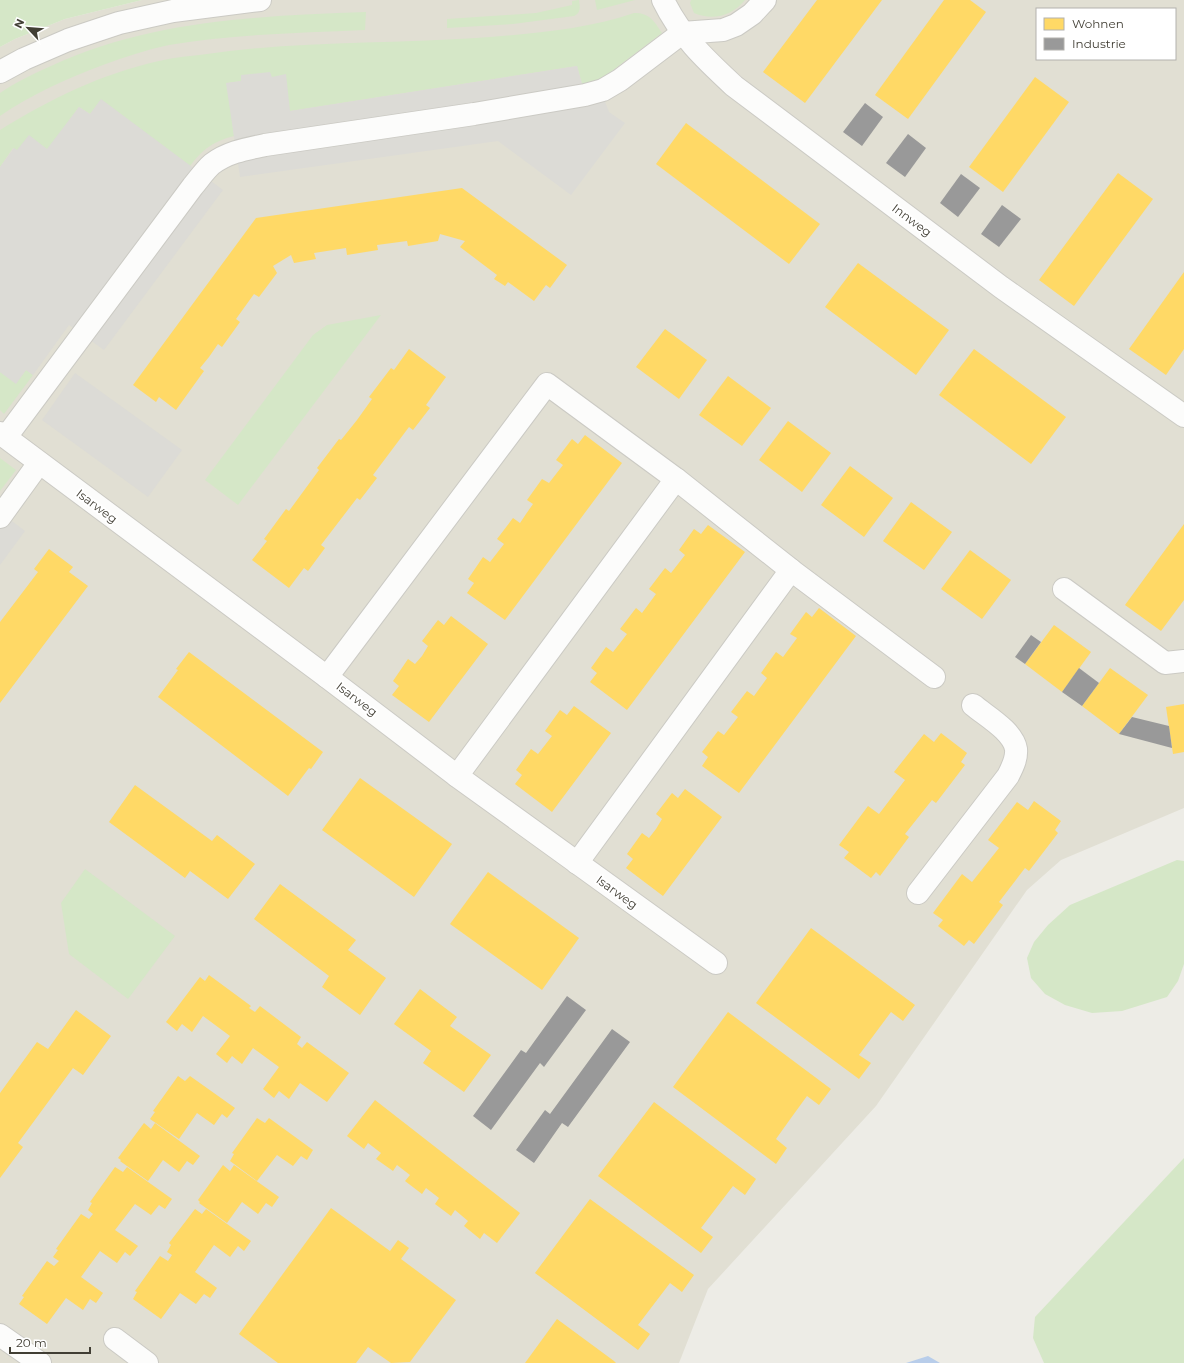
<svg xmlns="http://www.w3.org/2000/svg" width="1184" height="1363" font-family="Montserrat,sans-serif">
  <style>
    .residential { fill: #e1dfd3; fill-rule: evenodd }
    .green { fill: #d5e7c7 }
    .parking { fill: #dcdbd6 }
    .water { fill: #b8cdea }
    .homes { fill: #ffd966 }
    .industry { fill: #999 }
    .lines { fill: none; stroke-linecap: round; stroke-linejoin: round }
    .minor-casing { stroke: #cbcac4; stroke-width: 24 }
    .minor { stroke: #fcfcfb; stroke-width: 22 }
    .labels { text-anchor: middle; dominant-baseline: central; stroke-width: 4; stroke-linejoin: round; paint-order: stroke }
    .street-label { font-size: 12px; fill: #413e34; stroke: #fff }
  </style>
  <rect width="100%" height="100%" fill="#edece6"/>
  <!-- residential -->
  <path class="residential" d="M142,0H1184V808L1061,860L1027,890L876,1106L708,1289L679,1363H0V47L15,39L65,19ZM1037,9H1175V59H1037Z"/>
  <!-- green -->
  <g class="green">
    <polygon points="0,0 142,0 65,19 15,39 0,47"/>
    <path d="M578,0H579C580,7 581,13 574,16L513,24L447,28V19L536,13L572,5V1Z"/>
    <polygon points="595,0 635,0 597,10"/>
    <path d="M691,0H745C732,16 713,21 694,13L690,3Z"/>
    <path d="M366,12L365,30C300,33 234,34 169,45C146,50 124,57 103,65C66,79 32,94 0,116V93C16,82 33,74 51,66C150,20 258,16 366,12Z"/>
    <path d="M634,13C650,13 654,21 662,33L608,74L597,81L582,84L577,66L290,111L271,77L227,83L234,136C214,141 203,149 190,166L101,100L90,114L79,107L47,150L17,151L13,148L0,167V130C50,99 101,74 159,61C175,57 191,56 207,54C296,41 386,44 476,38C528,34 585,30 634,13Z"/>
    <polygon points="381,315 238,505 205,480 313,335 327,325"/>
    <polygon points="26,370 33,375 4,414 0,410 0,372 16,383"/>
    <polygon points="0,458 16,470 0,491"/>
    <polygon points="1177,860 1184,861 1184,964 1178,981 1167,997 1122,1011 1092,1013 1065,1005 1045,994 1031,978 1027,958 1034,942 1048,925 1070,905"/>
    <polygon points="85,869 175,936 128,999 69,954 61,903"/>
    <polygon points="1184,1158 1184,1363 1044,1363 1033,1338 1035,1317"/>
  </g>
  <!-- parking -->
  <g class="parking">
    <polygon points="577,66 582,84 597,81 609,112 625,123 571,195 498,141 240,177 226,83 241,81 241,75 270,72 272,77 286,74 290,111"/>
    <polygon points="101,99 223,190 104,350 69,325 33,375 26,370 16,384 0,372 0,167 14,148 17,150 29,135 47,149 79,107 90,114"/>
    <polygon points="75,373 182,450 148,497 42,420"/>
    <polygon points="0,512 25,531 0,565"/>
  </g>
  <!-- water -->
  <polygon class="water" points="928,1356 940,1363 906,1363"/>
  <!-- homes -->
  <g class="homes">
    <polygon points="817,0 882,0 805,103 763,72"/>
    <polygon points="944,0 970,0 986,12 908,119 875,95"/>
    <polygon points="1035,77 1069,102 1003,192 969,167"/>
    <polygon points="686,123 820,224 789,264 656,164"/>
    <polygon points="1118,173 1153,199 1074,306 1039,280"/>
    <polygon points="462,188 567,265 550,288 546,285 534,301 508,282 505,286 494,279 497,275 460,247 465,241 440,234 438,241 408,246 407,241 377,245 378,250 347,255 346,248 314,253 316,259 294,263 291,255 273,266 277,273 259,297 254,294 236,319 240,322 222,347 218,344 209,357 200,368 204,371 176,410 159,397 156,402 133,385 256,218"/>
    <polygon points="858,263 949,330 916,375 825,307"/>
    <polygon points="1184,272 1184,349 1166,375 1129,349"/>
    <polygon points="665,329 707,360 679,399 636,367"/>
    <polygon points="409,349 446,377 426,405 430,408 413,430 409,427 373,475 377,478 360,500 357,498 321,545 325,548 308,571 304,568 289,588 252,560 267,541 264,539 286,509 289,511 319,470 317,468 339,439 341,440 357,420 372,399 369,397 391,368 394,370"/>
    <polygon points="974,349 1066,417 1031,464 939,395"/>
    <polygon points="728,376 771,408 742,446 699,415"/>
    <polygon points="788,421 831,453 802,492 759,460"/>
    <polygon points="585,435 622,463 505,620 467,593 474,583 468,579 483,557 490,562 504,544 497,539 513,518 520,523 526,514 533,504 527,500 542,479 549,483 563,465 556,460 572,439 578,444"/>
    <polygon points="850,466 893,498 864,537 821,505"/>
    <polygon points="911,502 952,532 924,570 883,541"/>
    <polygon points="1184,524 1184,600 1161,631 1125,605"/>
    <polygon points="708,525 745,552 627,710 590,682 597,673 591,668 606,647 613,652 627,634 620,629 636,608 642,613 656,594 649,589 665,568 671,573 685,555 679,550 694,529 701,534"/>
    <polygon points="49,549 73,567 69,572 88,586 0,703 0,622 38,572 34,569"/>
    <polygon points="970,550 1011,580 982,619 941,589"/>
    <polygon points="819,608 856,636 739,793 702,766 708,757 702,752 718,731 724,735 738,717 731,712 747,691 754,696 767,678 761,673 776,652 783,657 797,638 790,634 806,612 812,617"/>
    <polygon points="451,616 488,644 429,722 392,695 399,686 393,681 408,659 415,664 422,656 428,646 422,641 438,620 444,625"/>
    <polygon points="1054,625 1091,652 1062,692 1025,664"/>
    <polygon points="189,652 323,752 311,769 309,768 288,796 158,697 178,670 176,669"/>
    <polygon points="1110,668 1148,695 1119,734 1082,706"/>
    <polygon points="1184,704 1184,752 1173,754 1166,707"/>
    <polygon points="574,706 611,733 552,812 515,784 522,775 516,770 531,749 538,754 552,736 545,731 560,710 567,715"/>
    <polygon points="941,733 967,753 961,762 965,765 936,803 932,800 905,834 909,837 880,876 876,872 871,878 844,858 849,852 839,845 868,806 879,814 905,780 894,772 924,734 934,742"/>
    <polygon points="360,778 452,844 414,897 322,830"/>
    <polygon points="135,785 212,841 217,835 255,864 228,899 190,871 185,878 109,822"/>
    <polygon points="685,789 722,817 663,896 626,868 633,859 627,854 642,833 649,838 656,829 662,819 656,814 672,793 678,798"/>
    <polygon points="1034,801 1061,821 1055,830 1058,833 1029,871 1025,868 999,902 1003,905 974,944 969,940 964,946 938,926 943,920 933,913 962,874 972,882 999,848 988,840 1017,802 1028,810"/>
    <polygon points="488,872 579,938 542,990 450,924"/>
    <polygon points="280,884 356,940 348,950 386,978 360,1015 322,987 329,976 254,919"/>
    <polygon points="811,928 915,1005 903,1021 891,1012 859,1055 871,1063 859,1079 756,1003"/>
    <polygon points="209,975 251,1006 249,1008 255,1012 260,1006 301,1037 297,1044 302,1048 307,1042 349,1073 327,1102 300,1083 289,1099 279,1091 274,1098 263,1089 279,1067 253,1048 242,1064 232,1056 227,1063 216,1054 230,1036 203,1016 192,1032 182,1024 177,1031 166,1022 200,977 205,981"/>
    <polygon points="420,989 457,1017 450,1026 491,1055 464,1092 423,1063 431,1051 394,1024"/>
    <polygon points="76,1010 111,1036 83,1075 73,1068 18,1143 23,1147 0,1178 0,1093 37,1042 48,1049"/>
    <polygon points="728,1012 831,1089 819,1105 807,1096 791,1118 776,1139 787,1148 776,1164 673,1087"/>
    <polygon points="178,1076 185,1081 190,1076 235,1108 227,1118 222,1114 214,1125 197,1113 179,1139 150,1119 155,1112 153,1111"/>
    <polygon points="375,1100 520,1213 497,1243 484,1233 480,1239 464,1226 468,1221 455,1210 451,1216 435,1204 439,1198 426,1188 422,1194 405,1181 410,1175 397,1165 393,1171 376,1159 381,1153 368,1143 364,1149 347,1136"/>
    <polygon points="654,1102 756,1179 745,1195 733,1186 701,1228 713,1237 701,1253 598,1176"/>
    <polygon points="257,1118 265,1123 269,1118 313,1150 307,1160 301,1156 293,1166 277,1155 257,1181 230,1161 234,1154 232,1153"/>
    <polygon points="144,1123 151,1129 155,1123 200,1156 193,1165 187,1161 179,1172 163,1160 148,1181 120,1161 121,1160 118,1158"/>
    <polygon points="223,1165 230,1171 234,1165 279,1197 272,1207 266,1203 258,1214 242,1202 227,1223 199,1203 200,1202 198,1200"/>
    <polygon points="115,1167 123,1172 127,1167 172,1199 165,1209 159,1205 151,1215 135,1204 115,1230 138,1246 130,1256 125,1252 117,1263 100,1251 81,1277 103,1293 96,1303 90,1299 83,1310 66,1298 47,1324 19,1304 24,1297 22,1296 47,1261 54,1266 59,1261 53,1257 58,1250 56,1249 81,1214 89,1219 93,1214 88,1210 92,1203 90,1202"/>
    <polygon points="590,1199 694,1275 682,1292 670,1283 638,1325 650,1334 638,1350 535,1273"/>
    <polygon points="331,1208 390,1251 398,1240 409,1248 401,1259 456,1300 410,1362 391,1363 368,1347 356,1363 278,1363 239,1334"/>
    <polygon points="195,1209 202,1214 206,1209 251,1241 244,1251 238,1246 230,1257 214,1245 195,1272 217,1288 210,1298 204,1294 196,1304 180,1293 161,1319 133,1299 137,1292 135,1291 160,1256 168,1261 172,1255 167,1252 171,1245 169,1243"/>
    <polygon points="557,1319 614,1361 616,1363 525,1363"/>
  </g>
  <!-- industry -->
  <g class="industry">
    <polygon points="865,103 883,117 862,146 843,132"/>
    <polygon points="908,134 926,148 905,177 886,163"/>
    <polygon points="961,174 980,188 958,217 940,203"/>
    <polygon points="1002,205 1021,219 999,247 981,234"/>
    <polygon points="1031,635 1041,642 1025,664 1015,657"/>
    <polygon points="1079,668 1099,683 1082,706 1062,692"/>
    <polygon points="1132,717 1169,726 1172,748 1119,734"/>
    <polygon points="567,996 586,1010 544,1067 540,1063 491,1130 473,1116 521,1050 526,1053"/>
    <polygon points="612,1029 630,1042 568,1127 562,1123 534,1163 516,1150 545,1110 550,1114"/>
  </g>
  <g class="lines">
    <!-- minor casing -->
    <g class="minor-casing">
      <g id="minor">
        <path d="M663,0C681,37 705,59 734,86L1001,287L1184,416"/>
        <polyline points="0,72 24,59 68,40 119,23 173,11 260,0"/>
        <polyline points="0,433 327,677 457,776 716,963"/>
        <path d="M6,437L193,186C199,179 205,170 212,164C228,152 246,149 265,145L474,114L585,95L603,90L620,80L682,33L723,30L736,25L752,14L765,0"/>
        <polyline points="0,517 39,463"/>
        <polyline points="1064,589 1165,663 1184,661"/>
        <polyline points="327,677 547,384 676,479 791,570 934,677"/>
        <polyline points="457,776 676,479"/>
        <polyline points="577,863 791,570"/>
        <path d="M918,893L1008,776C1012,768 1017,759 1016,749C1013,731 986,716 973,705"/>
        <polyline points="0,1335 40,1363"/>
        <polyline points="115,1339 147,1363"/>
      </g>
    </g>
    <!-- minor -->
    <use href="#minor" class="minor"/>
  </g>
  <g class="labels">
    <!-- street labels -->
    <g class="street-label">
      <text transform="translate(912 220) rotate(37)">Innweg</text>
      <text transform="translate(97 506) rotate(37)">Isarweg</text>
      <text transform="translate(357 699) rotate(37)">Isarweg</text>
      <text transform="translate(617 892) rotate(36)">Isarweg</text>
    </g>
  </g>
  <!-- legend -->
  <rect x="1036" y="8" width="140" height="52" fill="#ffffff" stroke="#b3b2ae"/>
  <rect x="1044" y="18" width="20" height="12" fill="#ffd966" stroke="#b3b2ae"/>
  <text x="1072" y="28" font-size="12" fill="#413e34">Wohnen</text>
  <rect x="1044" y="38" width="20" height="12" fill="#999999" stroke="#b3b2ae"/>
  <text x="1072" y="48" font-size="12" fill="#413e34">Industrie</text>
  <!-- north arrow -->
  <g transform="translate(28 28) rotate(296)" stroke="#ffffff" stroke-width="3" paint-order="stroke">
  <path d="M0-3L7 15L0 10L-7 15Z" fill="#413e34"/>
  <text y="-6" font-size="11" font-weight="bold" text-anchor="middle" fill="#413e34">N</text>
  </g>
  <!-- scale -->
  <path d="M10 1347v6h80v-6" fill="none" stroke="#413e34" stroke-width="2"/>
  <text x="16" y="1347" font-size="12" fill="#413e34" stroke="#ffffff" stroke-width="3" paint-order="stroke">20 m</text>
</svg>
